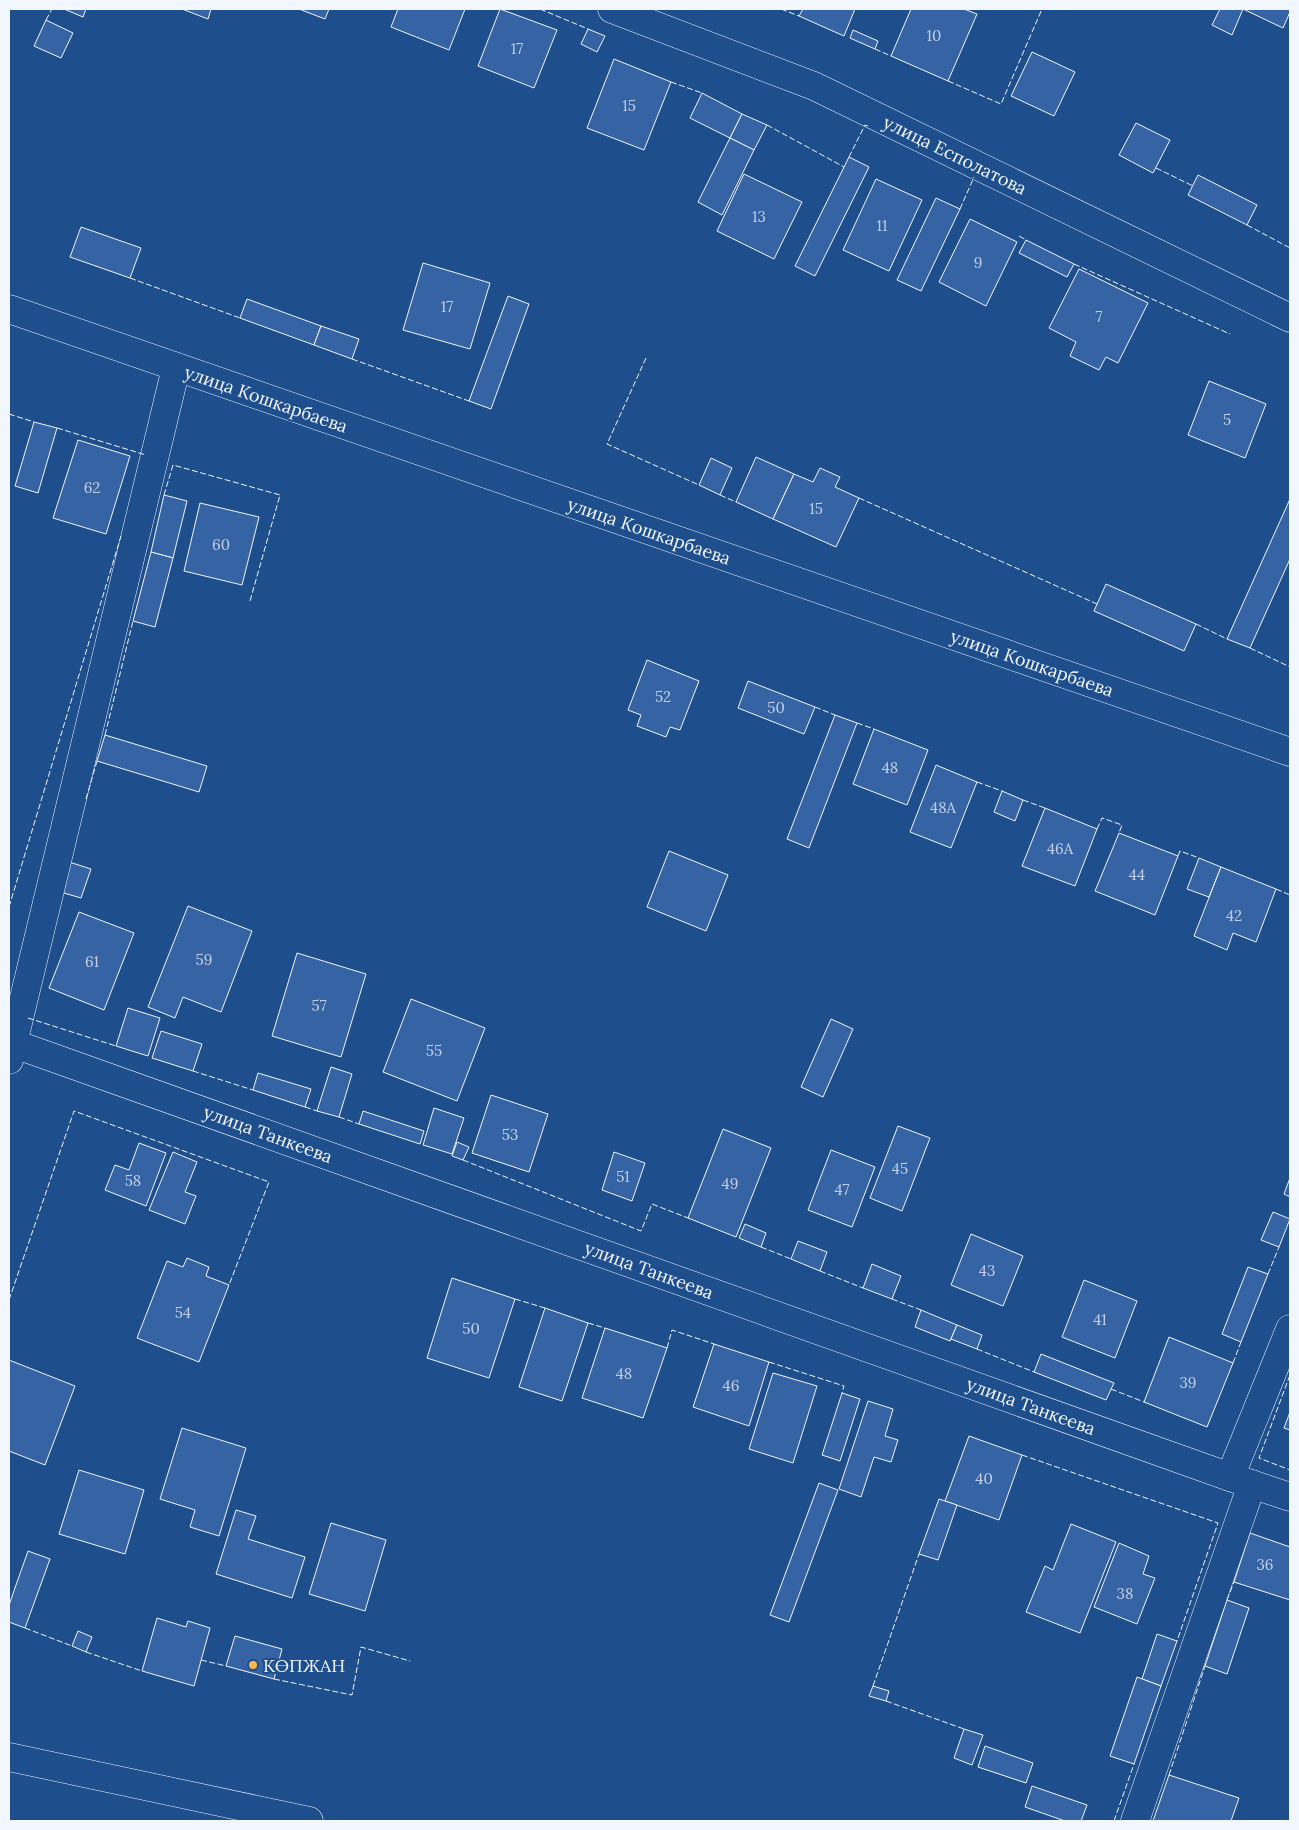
<svg xmlns="http://www.w3.org/2000/svg" width="1299" height="1830" font-family="Lora,serif">
  <style>
    .building { fill: #3563a3; stroke: #f2f6ff }
    .lines { fill: none; stroke-linecap: round; stroke-linejoin: round }
    .street-casing { stroke: #f2f6ff; stroke-width: 29 }
    .primary-casing { stroke: #f2f6ff; stroke-width: 29 }
    .street { stroke: #1f4e8c; stroke-width: 28 }
    .primary { stroke: #1f4e8c; stroke-width: 28 }
    .fence { stroke: #f2f6ff; stroke-width: 1; stroke-dasharray: 6 2.5; stroke-linecap: butt }
    .poi-dot { fill: #ffb74d; stroke: #1f4e8c; stroke-width: 2 }
    .labels { text-anchor: middle; dominant-baseline: central; stroke-width: 4; stroke-linejoin: round; paint-order: stroke }
    .number-label { font-size: 15px; fill: #c3d1e8 }
    .street-label { font-size: 18px; fill: #f2f6ff; stroke: #1f4e8c }
    .poi-label { font-size: 18px; fill: #f2f6ff; stroke: #1f4e8c; text-anchor: start }
  </style>
  <rect width="100%" height="100%" fill="#1f4e8c"/>
  <!-- building -->
  <g class="building">
    <polygon points="64,9 86,9 83,17"/>
    <polygon points="182,9 211,9 208,19"/>
    <polygon points="299,9 329,9 325,19"/>
    <polygon points="398,9 465,9 449,50 391,27"/>
    <polygon points="500,9 557,30 534,88 478,66"/>
    <polygon points="803,9 855,9 844,36 799,16"/>
    <polygon points="911,9 964,9 977,14 948,81 891,56"/>
    <polygon points="1220,9 1290,9 1290,12 1283,28 1243,9 1232,35 1212,25"/>
    <polygon points="46,20 73,33 61,58 34,46"/>
    <polygon points="588,29 605,36 597,52 581,44"/>
    <polygon points="853,30 878,41 875,49 850,38"/>
    <polygon points="1032,52 1075,72 1054,116 1011,96"/>
    <polygon points="614,59 671,82 644,150 587,128"/>
    <polygon points="702,93 742,114 730,138 690,118"/>
    <polygon points="742,114 767,125 754,150 730,138"/>
    <polygon points="1136,123 1170,140 1153,173 1119,155"/>
    <polygon points="730,138 754,150 722,215 698,202"/>
    <polygon points="849,157 869,167 815,276 795,266"/>
    <polygon points="744,174 802,202 774,259 717,231"/>
    <polygon points="1198,175 1257,205 1247,225 1188,195"/>
    <polygon points="876,179 922,200 889,271 843,250"/>
    <polygon points="936,198 960,209 921,291 897,280"/>
    <polygon points="970,219 1017,242 986,306 939,282"/>
    <polygon points="81,227 141,248 130,278 70,257"/>
    <polygon points="1026,240 1074,264 1067,277 1019,253"/>
    <polygon points="423,263 490,283 470,349 403,330"/>
    <polygon points="1079,269 1148,303 1118,363 1106,357 1099,370 1070,356 1076,342 1049,328"/>
    <polygon points="508,296 529,304 491,409 469,401"/>
    <polygon points="247,299 321,326 314,345 240,318"/>
    <polygon points="321,326 359,339 352,359 314,345"/>
    <polygon points="1209,381 1266,404 1245,458 1188,435"/>
    <polygon points="34,422 57,428 38,493 15,486"/>
    <polygon points="78,440 130,456 106,534 53,518"/>
    <polygon points="756,457 794,474 773,519 736,502"/>
    <polygon points="711,458 732,468 720,495 699,485"/>
    <polygon points="820,468 840,477 835,487 859,498 836,547 773,519 794,474 813,482"/>
    <polygon points="164,495 187,501 173,558 151,552"/>
    <polygon points="1290,499 1290,559 1250,648 1227,639"/>
    <polygon points="200,503 259,517 242,585 184,571"/>
    <polygon points="151,552 173,558 155,627 133,621"/>
    <polygon points="1106,584 1196,624 1184,651 1094,611"/>
    <polygon points="647,660 699,681 680,730 670,727 666,737 637,726 641,715 628,710"/>
    <polygon points="748,681 815,707 804,734 738,708"/>
    <polygon points="835,715 857,723 809,848 787,839"/>
    <polygon points="874,729 928,750 907,805 853,784"/>
    <polygon points="105,735 207,766 199,792 97,761"/>
    <polygon points="936,765 977,782 951,848 910,832"/>
    <polygon points="1002,791 1023,800 1015,821 994,812"/>
    <polygon points="1045,808 1097,829 1075,886 1022,866"/>
    <polygon points="1119,833 1178,856 1155,915 1095,891"/>
    <polygon points="669,851 728,875 706,931 647,907"/>
    <polygon points="1199,858 1221,867 1209,897 1187,889"/>
    <polygon points="66,861 91,869 81,898 57,891"/>
    <polygon points="1221,867 1276,889 1256,942 1233,933 1227,950 1194,936"/>
    <polygon points="188,906 252,931 221,1012 183,997 175,1018 148,1007"/>
    <polygon points="79,912 134,933 104,1010 49,988"/>
    <polygon points="297,953 366,974 341,1057 272,1036"/>
    <polygon points="411,999 485,1028 457,1101 383,1072"/>
    <polygon points="128,1008 160,1018 148,1056 116,1046"/>
    <polygon points="831,1019 853,1029 823,1097 801,1087"/>
    <polygon points="161,1031 202,1044 193,1071 152,1058"/>
    <polygon points="331,1067 352,1074 339,1117 317,1111"/>
    <polygon points="258,1073 311,1089 305,1107 253,1090"/>
    <polygon points="491,1095 548,1114 529,1172 472,1153"/>
    <polygon points="434,1108 464,1118 452,1154 423,1145"/>
    <polygon points="363,1111 424,1131 420,1144 359,1124"/>
    <polygon points="898,1126 930,1138 902,1211 870,1198"/>
    <polygon points="723,1129 771,1148 736,1237 688,1218"/>
    <polygon points="457,1142 469,1147 463,1160 452,1156"/>
    <polygon points="139,1143 166,1153 146,1206 105,1190 115,1165 129,1170"/>
    <polygon points="831,1150 875,1167 852,1227 808,1210"/>
    <polygon points="173,1152 197,1162 185,1192 196,1196 185,1224 149,1210"/>
    <polygon points="614,1152 645,1163 632,1201 602,1190"/>
    <polygon points="1290,1178 1290,1197 1284,1194"/>
    <polygon points="1273,1212 1290,1219 1279,1247 1261,1240"/>
    <polygon points="745,1224 766,1233 761,1247 739,1238"/>
    <polygon points="971,1234 1023,1256 1003,1306 951,1285"/>
    <polygon points="798,1241 827,1252 820,1271 791,1259"/>
    <polygon points="187,1258 209,1267 206,1276 229,1285 199,1362 137,1338 167,1261 183,1267"/>
    <polygon points="872,1264 901,1276 892,1299 863,1288"/>
    <polygon points="1248,1267 1268,1274 1241,1342 1222,1334"/>
    <polygon points="452,1278 515,1299 489,1378 427,1358"/>
    <polygon points="1084,1280 1137,1301 1115,1358 1062,1337"/>
    <polygon points="545,1308 588,1323 562,1401 519,1387"/>
    <polygon points="921,1310 957,1325 950,1341 915,1327"/>
    <polygon points="957,1325 982,1335 977,1349 951,1339"/>
    <polygon points="605,1328 667,1348 643,1418 582,1398"/>
    <polygon points="1169,1337 1233,1363 1207,1427 1144,1402"/>
    <polygon points="714,1344 769,1362 749,1426 693,1407"/>
    <polygon points="1041,1354 1114,1383 1106,1400 1034,1372"/>
    <polygon points="9,1360 75,1386 45,1465 9,1451"/>
    <polygon points="773,1373 817,1386 793,1463 749,1449"/>
    <polygon points="842,1393 860,1399 840,1461 822,1455"/>
    <polygon points="868,1401 893,1409 885,1436 898,1440 891,1462 874,1457 861,1497 839,1489"/>
    <polygon points="1290,1412 1290,1430 1284,1428"/>
    <polygon points="182,1428 246,1448 219,1536 190,1527 195,1510 160,1499"/>
    <polygon points="969,1436 1022,1455 999,1520 945,1501"/>
    <polygon points="79,1470 144,1490 125,1554 59,1534"/>
    <polygon points="819,1483 838,1490 789,1622 770,1615"/>
    <polygon points="939,1499 957,1505 938,1560 919,1554"/>
    <polygon points="236,1510 256,1516 248,1539 305,1557 292,1598 216,1574"/>
    <polygon points="331,1523 386,1540 365,1611 309,1594"/>
    <polygon points="1071,1524 1116,1542 1080,1633 1026,1612 1045,1566 1053,1570"/>
    <polygon points="1250,1533 1290,1547 1290,1600 1234,1582"/>
    <polygon points="1119,1543 1149,1556 1143,1574 1155,1578 1137,1624 1094,1607"/>
    <polygon points="28,1551 50,1559 25,1628 9,1622 9,1605"/>
    <polygon points="1227,1600 1249,1608 1227,1674 1205,1666"/>
    <polygon points="157,1618 186,1627 188,1621 210,1628 194,1686 142,1671"/>
    <polygon points="78,1631 92,1637 86,1652 72,1646"/>
    <polygon points="1157,1634 1177,1641 1161,1686 1142,1679"/>
    <polygon points="235,1636 282,1649 274,1679 226,1666"/>
    <polygon points="1137,1677 1161,1686 1134,1764 1110,1756"/>
    <polygon points="873,1686 889,1691 886,1701 869,1696"/>
    <polygon points="964,1729 983,1735 972,1765 954,1758"/>
    <polygon points="985,1746 1033,1763 1026,1783 978,1767"/>
    <polygon points="1169,1775 1239,1798 1231,1821 1153,1821"/>
    <polygon points="1032,1786 1087,1805 1081,1821 1065,1821 1025,1807"/>
  </g>
  <g class="lines">
    <!-- street casing -->
    <g class="street-casing">
      <g id="street">
        <polyline points="612,9 814,86 1290,318"/>
        <polyline points="9,309 1290,752"/>
        <polyline points="9,1042 1230,1477 1290,1497"/>
        <polyline points="9,1060 176,368"/>
        <polyline points="1230,1477 1290,1329"/>
        <polyline points="1135,1821 1252,1484"/>
      </g>
    </g>
    <!-- primary casing -->
    <g class="primary-casing">
      <polyline id="primary" points="9,1757 309,1821"/>
    </g>
    <!-- street -->
    <use href="#street" class="street"/>
    <!-- primary -->
    <use href="#primary" class="primary"/>
    <!-- fence -->
    <g class="fence">
      <polyline points="540,9 588,29"/>
      <polyline points="781,9 799,16"/>
      <polyline points="46,20 52,9"/>
      <polyline points="875,49 891,56"/>
      <polyline points="948,81 1001,104 1042,9"/>
      <polyline points="671,82 702,93"/>
      <polyline points="767,125 844,167"/>
      <polyline points="849,157 865,125 868,126"/>
      <polyline points="1156,168 1193,186"/>
      <polyline points="960,209 974,177"/>
      <polyline points="1247,225 1290,248"/>
      <polyline points="1019,236 1026,240"/>
      <polyline points="1074,264 1230,334"/>
      <polyline points="130,278 240,318"/>
      <polyline points="646,358 607,444 699,485"/>
      <polyline points="352,359 469,401"/>
      <polyline points="9,414 34,422"/>
      <polyline points="57,428 146,455"/>
      <polyline points="164,495 173,465 280,495 250,601"/>
      <polyline points="720,495 736,502"/>
      <polyline points="859,498 1097,604"/>
      <polyline points="1196,624 1227,639"/>
      <polyline points="1250,648 1290,667"/>
      <polyline points="815,707 835,715"/>
      <polyline points="857,723 874,729"/>
      <polyline points="105,735 133,621"/>
      <polyline points="977,782 1002,791"/>
      <polyline points="86,799 97,761"/>
      <polyline points="1023,800 1045,808"/>
      <polyline points="1097,829 1102,818 1122,825 1119,833"/>
      <polyline points="1178,856 1180,851 1199,858"/>
      <polyline points="1276,889 1290,895"/>
      <polyline points="9,907 121,536"/>
      <polyline points="28,1018 116,1046"/>
      <polyline points="193,1071 253,1090"/>
      <polyline points="305,1107 317,1111"/>
      <polyline points="339,1117 359,1124"/>
      <polyline points="463,1160 641,1231 652,1204 688,1218"/>
      <polyline points="761,1247 791,1259"/>
      <polyline points="820,1271 863,1288"/>
      <polyline points="1268,1274 1279,1247"/>
      <polyline points="515,1299 545,1308"/>
      <polyline points="892,1299 921,1310"/>
      <polyline points="9,1300 74,1111 269,1182 229,1285"/>
      <polyline points="588,1323 605,1328"/>
      <polyline points="667,1348 672,1330 714,1344"/>
      <polyline points="977,1349 1034,1372"/>
      <polyline points="769,1362 844,1386 842,1393"/>
      <polyline points="1233,1363 1241,1342"/>
      <polyline points="1290,1375 1259,1458 1290,1470"/>
      <polyline points="1111,1389 1144,1402"/>
      <polyline points="1022,1455 1218,1523 1177,1641"/>
      <polyline points="1227,1600 1234,1582"/>
      <polyline points="25,1628 72,1646"/>
      <polyline points="86,1652 142,1671"/>
      <polyline points="201,1660 226,1666"/>
      <polyline points="274,1679 352,1695 361,1647 410,1661"/>
      <polyline points="873,1686 919,1554"/>
      <polyline points="886,1701 964,1729"/>
      <polyline points="1169,1775 1205,1666"/>
      <polyline points="1114,1821 1134,1764"/>
    </g>
  </g>
  <!-- markers -->
  <circle class="poi-dot" cx="253" cy="1665" r="5"/>
  <g class="labels">
    <!-- number labels -->
    <g class="number-label">
      <text x="934" y="35">10</text>
      <text x="517" y="48">17</text>
      <text x="629" y="105">15</text>
      <text x="759" y="216">13</text>
      <text x="882" y="225">11</text>
      <text x="978" y="262">9</text>
      <text x="447" y="306">17</text>
      <text x="1099" y="316">7</text>
      <text x="1227" y="419">5</text>
      <text x="92" y="487">62</text>
      <text x="816" y="508">15</text>
      <text x="221" y="544">60</text>
      <text x="663" y="696">52</text>
      <text x="776" y="707">50</text>
      <text x="890" y="767">48</text>
      <text x="943" y="807">48А</text>
      <text x="1060" y="848">46А</text>
      <text x="1137" y="874">44</text>
      <text x="1234" y="915">42</text>
      <text x="204" y="959">59</text>
      <text x="92" y="961">61</text>
      <text x="319" y="1005">57</text>
      <text x="434" y="1050">55</text>
      <text x="510" y="1134">53</text>
      <text x="900" y="1168">45</text>
      <text x="623" y="1176">51</text>
      <text x="133" y="1180">58</text>
      <text x="730" y="1183">49</text>
      <text x="842" y="1189">47</text>
      <text x="987" y="1270">43</text>
      <text x="183" y="1312">54</text>
      <text x="1100" y="1319">41</text>
      <text x="471" y="1328">50</text>
      <text x="624" y="1373">48</text>
      <text x="1188" y="1382">39</text>
      <text x="731" y="1385">46</text>
      <text x="984" y="1478">40</text>
      <text x="1265" y="1564">36</text>
      <text x="1125" y="1593">38</text>
    </g>
    <!-- street labels -->
    <g class="street-label">
      <text transform="translate(955 155) rotate(26)">улица Есполатова</text>
      <text transform="translate(266 399) rotate(19)">улица Кошкарбаева</text>
      <text transform="translate(649 531) rotate(19)">улица Кошкарбаева</text>
      <text transform="translate(1032 663) rotate(19)">улица Кошкарбаева</text>
      <text transform="translate(268 1134) rotate(20)">улица Танкеева</text>
      <text transform="translate(649 1270) rotate(20)">улица Танкеева</text>
      <text transform="translate(1031 1406) rotate(20)">улица Танкеева</text>
    </g>
    <!-- poi labels -->
    <g class="poi-label">
      <text x="263" y="1665">КӨПЖАН</text>
    </g>
  </g>
  <!-- border -->
  <rect width="1299" height="1830" fill="none" stroke="#f2f6ff" stroke-width="20"/>
</svg>
